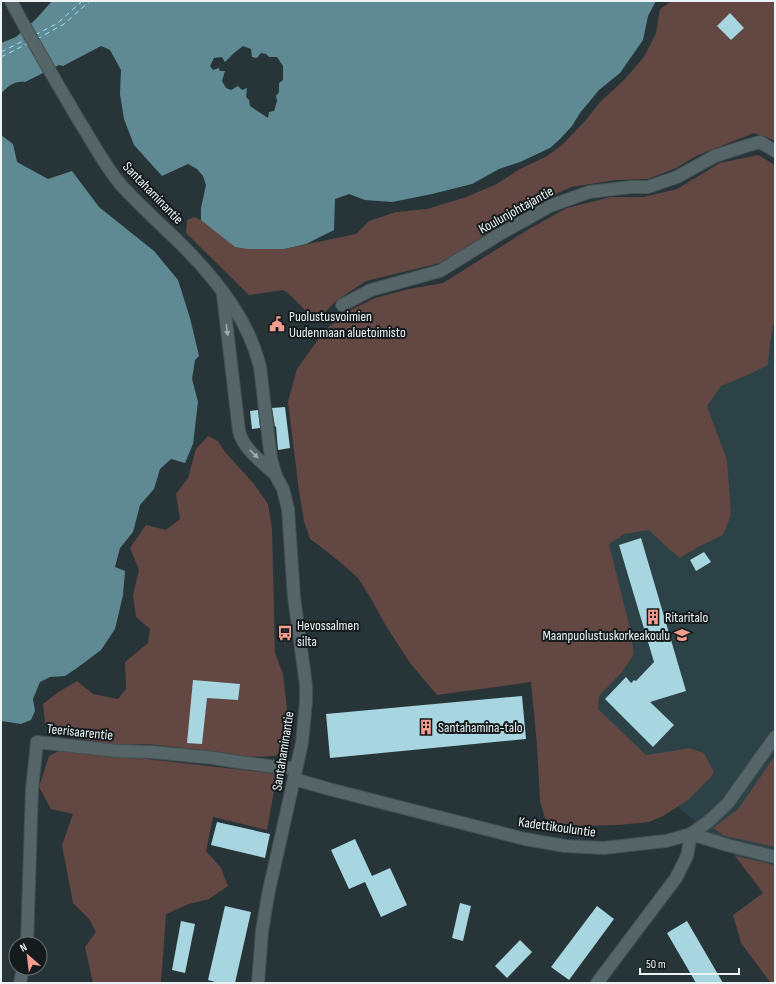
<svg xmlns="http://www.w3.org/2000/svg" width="776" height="984" font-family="'Sofia Sans Condensed',sans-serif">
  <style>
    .built { fill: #2c4247 }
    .green { fill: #634743 }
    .water { fill: #5f8a94; fill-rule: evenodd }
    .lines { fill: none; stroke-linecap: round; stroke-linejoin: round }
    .ferry { stroke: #9ae7f9; stroke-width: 1; stroke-dasharray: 5 4; stroke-linecap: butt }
    .building { fill: #a8d6e0 }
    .street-casing { stroke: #445052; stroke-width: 14 }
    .secondary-casing { stroke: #445052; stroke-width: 14 }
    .street { stroke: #566568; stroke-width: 12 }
    .secondary { stroke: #566568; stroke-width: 12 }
    .oneway { fill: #a0acae }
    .labels { text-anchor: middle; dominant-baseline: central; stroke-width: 4; stroke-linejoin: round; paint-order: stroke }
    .street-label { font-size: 14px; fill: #ebf3f5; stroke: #151b1d }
    .poi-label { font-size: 14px; fill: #ebf3f5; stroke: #151b1d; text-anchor: start }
  </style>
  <rect width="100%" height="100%" fill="#273538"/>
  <!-- built -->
  <polygon class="built" points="775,299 775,890 583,725 595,545"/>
  <!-- green -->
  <g class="green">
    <polygon points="672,1 775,1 775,141 771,139 754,133 696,156 676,168 648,179 616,180 571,187 535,204 440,263 366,281 337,300 316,321 288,293 283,290 249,295 186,233 187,220 194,217 201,220 284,249 356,234 369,221 396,212 427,209 466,197 495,185 520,169 547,156 562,145 586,120 600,102 624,80 644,57 656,33 660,9"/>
    <polygon points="758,155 775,165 775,324 773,325 770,344 768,365 748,375 721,386 707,406 727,460 731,515 723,535 700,546 680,558 670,550 649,530 624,534 609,544 630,629 634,654 622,672 599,696 598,709 646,755 667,752 689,748 704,753 714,772 709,779 688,800 663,816 649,822 618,825 579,826 552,823 545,818 540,801 537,745 531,682 437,695 410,663 386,626 370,597 358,578 340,562 316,543 310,539 304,521 299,491 288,402 297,369 325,330 349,311 375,298 409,289 443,283 529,229 567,208 611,197 644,197 677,189 720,163"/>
    <polygon points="208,436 218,441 225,452 254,484 268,504 272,529 275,653 283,674 287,709 283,750 275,756 250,757 220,752 147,744 116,745 59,735 45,723 43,704 57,693 77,681 93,694 118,699 126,689 125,662 148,643 150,629 136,617 133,595 139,570 130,548 146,525 166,530 180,519 176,494 188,478 196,449"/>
    <polygon points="61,750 147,759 277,774 267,830 213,817 206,851 221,868 228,886 209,899 189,904 166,914 161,982 165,983 93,983 85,947 96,932 89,919 73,903 62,845 73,814 51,809 39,787 49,756"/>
    <polygon points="775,756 775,847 725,836 713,828 738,809"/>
    <polygon points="735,856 775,865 775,983 771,983 741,943 733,915 763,893"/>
  </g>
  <!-- water -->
  <g class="water">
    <path d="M52,1H656L648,16L643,40L620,73L599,90L580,113L572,126L560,139L550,148L520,162L499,169L472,184L432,194L392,202L365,200L349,194L335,199L334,230L306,244L284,249H248L235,247L201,220V208L206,185L203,176L197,169L188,164L162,176L134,145L124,119L120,94L121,70L110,50L101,46L63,66L59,65L25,82C14,81 8,86 1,94V43L16,37L36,19ZM243,46L251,49L252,57L257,58L261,53L266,54L269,57H277L283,66V80L279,83V92L276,96L277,101L274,111L269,112L268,118L250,106L249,100L246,97L247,88L242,90L238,86L231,90L226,88L222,81L225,71H220L219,68L213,70L210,66L214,58L222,57L225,62L234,53Z"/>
    <polygon points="1,135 13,144 17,162 48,179 72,171 99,207 154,251 178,280 190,318 199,356 195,360 192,379 198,402 193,444 185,463 171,459 160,469 154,489 140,505 133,532 120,548 115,567 125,571 123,595 115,629 101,650 77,668 65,676 50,677 40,682 33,699 35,711 31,720 21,724 1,721"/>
  </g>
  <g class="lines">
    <!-- ferry -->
    <g class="ferry">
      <polyline points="35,35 58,23 82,1"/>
      <polyline points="37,39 64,24 90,1"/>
      <polyline points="1,52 25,40"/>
      <polyline points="1,57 27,44"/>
    </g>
  </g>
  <!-- building -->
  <g class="building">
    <polygon points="730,13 744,28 731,40 717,26"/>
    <polygon points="285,407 290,448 278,450 276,426 275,427 272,408"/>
    <polygon points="258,410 260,428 252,429 250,411"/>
    <polygon points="641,538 686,691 650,702 674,725 653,747 605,699 626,677 631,683 634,680 636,681 654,662 619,545"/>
    <polygon points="704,552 711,562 696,571 690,560"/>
    <polygon points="193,680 240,684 238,700 207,698 202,744 187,743"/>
    <polygon points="522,696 526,739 330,758 326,714"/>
    <polygon points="217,822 270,834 265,858 211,845"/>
    <polygon points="355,839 372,876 390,868 407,905 381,917 365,882 349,889 331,850"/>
    <polygon points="460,903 471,906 463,941 452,938"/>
    <polygon points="225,906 251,912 235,983 219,983 208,980"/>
    <polygon points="597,906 614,919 569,980 551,967"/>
    <polygon points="181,921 195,924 185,973 172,970"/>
    <polygon points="687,921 723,983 696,983 667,933"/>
    <polygon points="520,940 532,952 507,978 495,966"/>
  </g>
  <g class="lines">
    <!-- street casing -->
    <g class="street-casing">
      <g id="street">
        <polyline points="342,305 371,290 440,271 500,234 550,206 589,192 631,187 648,187 677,177 715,156 746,146 760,142 775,151"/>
        <polyline points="691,834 709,821 728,803 775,737"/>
        <polyline points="691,834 727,845 775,857"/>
        <polyline points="27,944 32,789 37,742 118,751 152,752 214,758 238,762 277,767 296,768"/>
        <polyline points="20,983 23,968"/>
        <polyline points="597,983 676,878 687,856 691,834"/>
      </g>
    </g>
    <!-- secondary casing -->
    <g class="secondary-casing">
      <g id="secondary">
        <path d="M11,1C32,41 55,80 78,119C92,141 104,165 121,185C141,207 164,227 186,249C218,282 249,321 260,367L271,459L276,476L283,489L288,509L294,597L306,685V701L302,743L268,895L262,931L258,983"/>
        <path d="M223,295L239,431C243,449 263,463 276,475"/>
        <polyline points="294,779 329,789 525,839 565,846 604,848 656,842 666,841 691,834"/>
      </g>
    </g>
    <!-- street -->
    <use href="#street" class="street"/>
    <!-- secondary -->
    <use href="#secondary" class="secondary"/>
  </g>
  <!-- one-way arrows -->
  <defs><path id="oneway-solid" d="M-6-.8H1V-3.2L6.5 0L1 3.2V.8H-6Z"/></defs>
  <g class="oneway">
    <use href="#oneway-solid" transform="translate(227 330) rotate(83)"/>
    <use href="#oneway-solid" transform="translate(254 454) rotate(44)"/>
  </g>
  <!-- icons -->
  <defs>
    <g id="civic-bare" transform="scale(1.2)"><path d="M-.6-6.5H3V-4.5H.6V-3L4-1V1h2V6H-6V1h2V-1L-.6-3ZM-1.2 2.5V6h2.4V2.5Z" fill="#f59d8e" stroke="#151b1d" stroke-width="2.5" paint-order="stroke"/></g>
    <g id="building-bare" transform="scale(1.2)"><path d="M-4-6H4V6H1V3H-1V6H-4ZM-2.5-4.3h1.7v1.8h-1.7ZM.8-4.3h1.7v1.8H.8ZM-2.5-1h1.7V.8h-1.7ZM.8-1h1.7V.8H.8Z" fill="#f59d8e" stroke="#151b1d" stroke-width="2.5" paint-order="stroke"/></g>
    <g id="bus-bare" transform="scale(1.2)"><path d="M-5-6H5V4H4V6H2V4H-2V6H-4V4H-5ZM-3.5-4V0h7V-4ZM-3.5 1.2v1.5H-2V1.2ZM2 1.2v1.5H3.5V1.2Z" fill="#f59d8e" stroke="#151b1d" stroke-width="2.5" paint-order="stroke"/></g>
    <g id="university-bare" transform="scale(1.2)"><path d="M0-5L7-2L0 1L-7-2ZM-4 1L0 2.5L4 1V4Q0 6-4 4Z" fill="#f59d8e" stroke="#151b1d" stroke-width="2.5" paint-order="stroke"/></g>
  </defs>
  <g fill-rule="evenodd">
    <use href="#civic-bare" x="277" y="324"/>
    <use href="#building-bare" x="653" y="617"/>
    <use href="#bus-bare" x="285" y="633"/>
    <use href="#university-bare" x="682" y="635"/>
    <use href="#building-bare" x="426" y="727"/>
  </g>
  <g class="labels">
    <!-- street labels -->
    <g class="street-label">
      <text transform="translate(153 193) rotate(46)">Santahaminantie</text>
      <text transform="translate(516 210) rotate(-29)">Koulunjohtajantie</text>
      <text transform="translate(80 732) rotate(6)">Teerisaarentie</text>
      <text transform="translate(283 751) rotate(-81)">Santahaminantie</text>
      <text transform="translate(557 827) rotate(8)">Kadettikouluntie</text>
    </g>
    <!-- poi labels -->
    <g class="poi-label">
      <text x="289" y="316">Puolustusvoimien<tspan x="289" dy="16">Uudenmaan aluetoimisto</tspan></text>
      <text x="665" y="617">Ritaritalo</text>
      <text x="297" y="625">Hevossalmen<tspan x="297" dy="16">silta</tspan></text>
      <text x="670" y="635" text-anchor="end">Maanpuolustuskorkeakoulu</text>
      <text x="438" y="727">Santahamina-talo</text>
    </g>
  </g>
  <!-- border -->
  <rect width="776" height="984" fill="none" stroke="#ebf3f5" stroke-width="4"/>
  <!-- north arrow -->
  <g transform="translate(28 956) rotate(332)"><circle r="19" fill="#151b1d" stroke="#6b7173"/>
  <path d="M0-3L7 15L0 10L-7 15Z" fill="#f59d8e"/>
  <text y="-6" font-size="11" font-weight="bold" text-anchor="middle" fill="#ebf3f5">N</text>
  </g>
  <!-- scale -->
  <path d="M640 968v6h99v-6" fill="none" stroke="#ebf3f5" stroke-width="2"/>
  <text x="646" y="968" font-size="12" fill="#ebf3f5" stroke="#151b1d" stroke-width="3" paint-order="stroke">50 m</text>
</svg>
